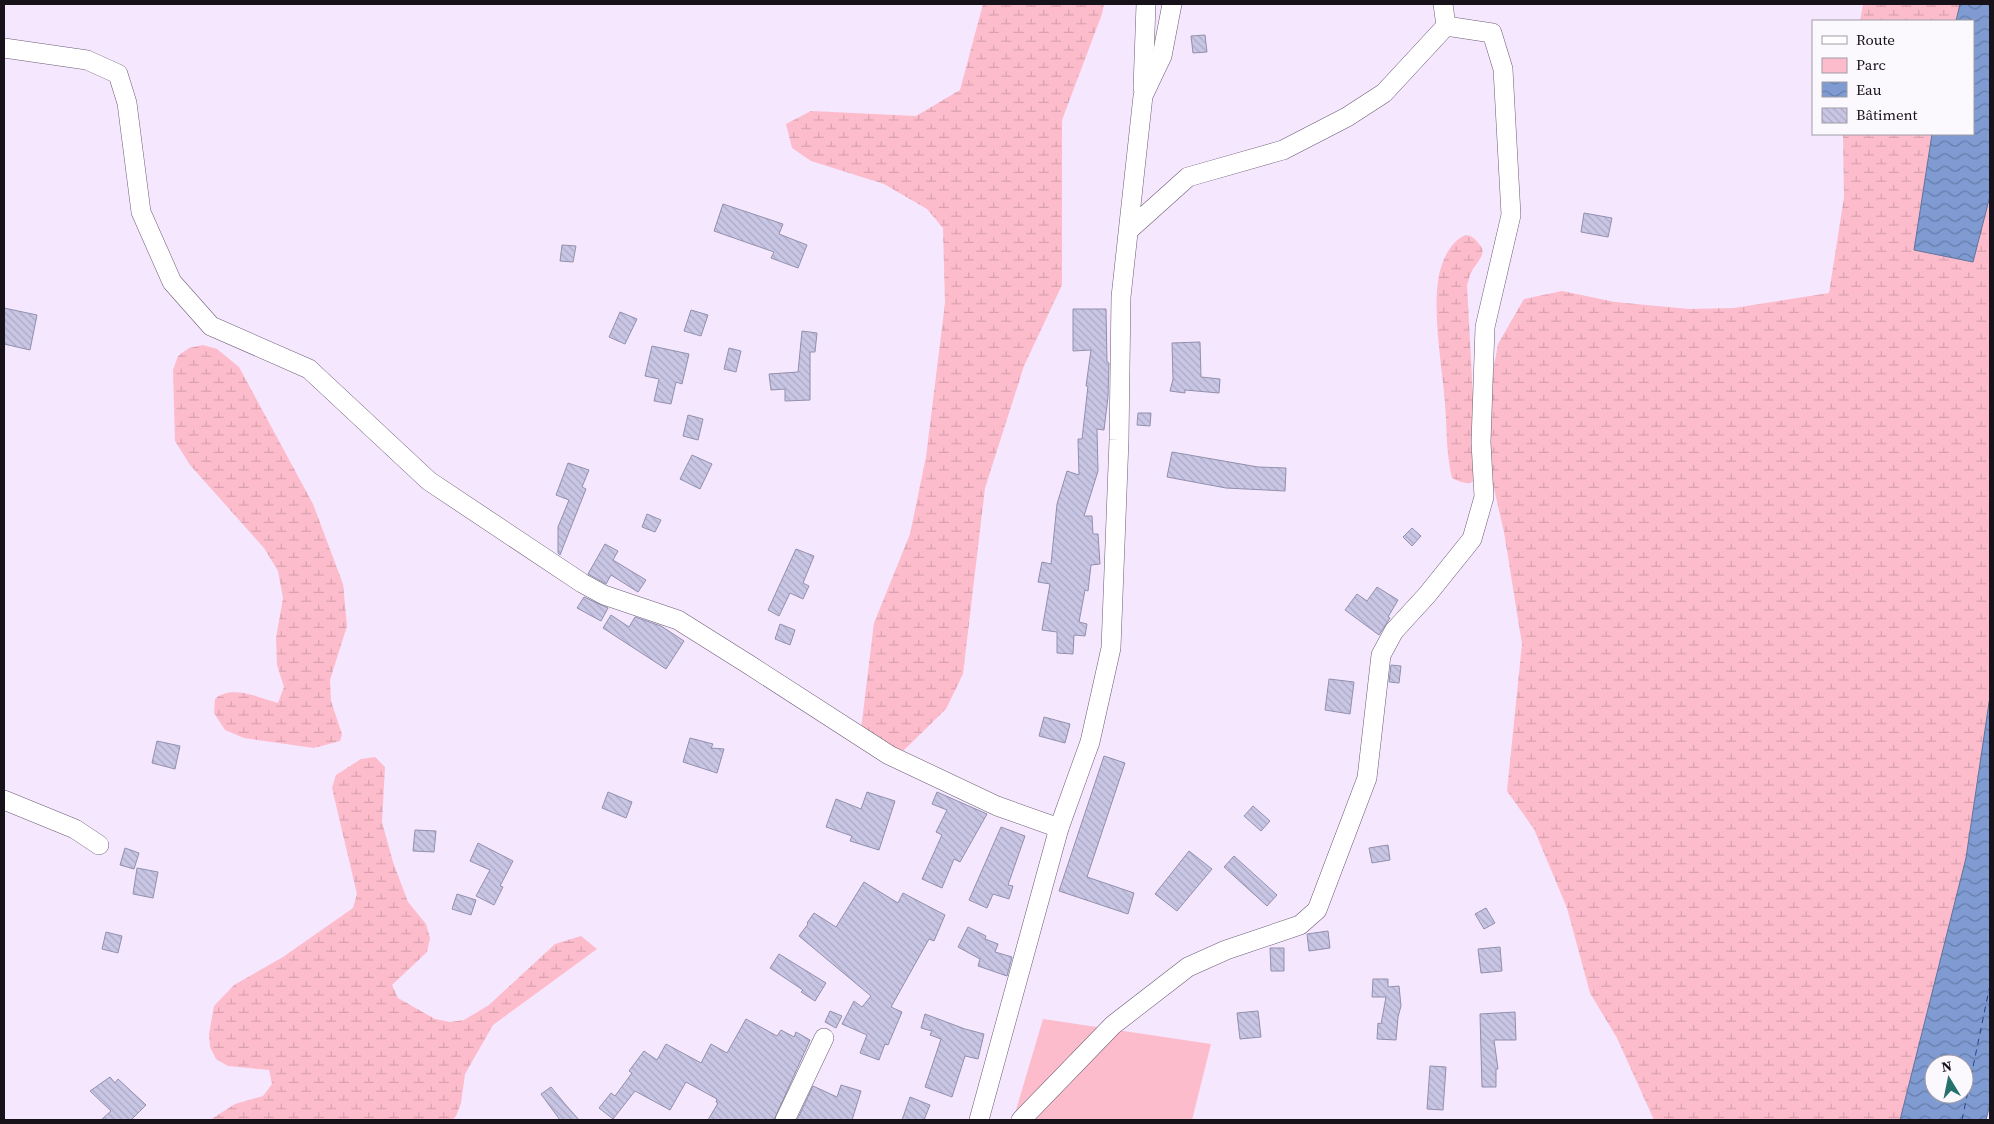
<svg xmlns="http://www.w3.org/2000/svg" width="1994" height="1124" font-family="'Source Serif 4',serif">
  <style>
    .wetland { fill: url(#wetland-marsh) }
    .park { fill: #fdbccc }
    .water { fill: url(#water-waves); stroke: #60729b; fill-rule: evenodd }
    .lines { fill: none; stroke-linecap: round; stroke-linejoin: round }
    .ferry { stroke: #254386; stroke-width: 1; stroke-dasharray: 6 5; stroke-linecap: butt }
    .building { fill: url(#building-back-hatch); stroke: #9290ad }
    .minor-casing { stroke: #6c5c75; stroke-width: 20 }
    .minor { stroke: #fff; stroke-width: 19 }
  </style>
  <defs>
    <pattern id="wetland-marsh" width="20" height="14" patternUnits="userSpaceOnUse" patternTransform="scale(1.25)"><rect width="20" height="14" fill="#fdbccc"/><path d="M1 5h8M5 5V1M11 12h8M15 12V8" fill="none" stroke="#d8a1af"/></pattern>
    <pattern id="water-waves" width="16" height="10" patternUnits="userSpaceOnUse" patternTransform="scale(1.25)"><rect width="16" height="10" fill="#7f9bd2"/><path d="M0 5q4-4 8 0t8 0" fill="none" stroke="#677daa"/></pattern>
    <pattern id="building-back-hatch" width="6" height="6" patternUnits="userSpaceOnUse" patternTransform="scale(1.25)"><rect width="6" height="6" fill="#c9c6e5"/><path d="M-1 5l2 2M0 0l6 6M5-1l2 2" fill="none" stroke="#aca9c4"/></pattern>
  </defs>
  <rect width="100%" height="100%" fill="#f5e7fe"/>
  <!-- wetland -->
  <g class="wetland">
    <polygon points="983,4 1104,4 1102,14 1062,120 1062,285 1024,366 985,488 963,674 946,709 902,752 861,729 874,623 910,534 926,457 945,303 943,228 927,209 884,184 811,161 792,148 786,124 811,111 916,116 960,90"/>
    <polygon points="1863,4 1960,4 1956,21 1860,21"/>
    <polygon points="1843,134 1932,134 1914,250 1973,262 1990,196 1990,696 1966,858 1900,1120 1654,1120 1617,1038 1590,993 1567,908 1534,829 1507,791 1522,644 1504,532 1492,480 1485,427 1489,393 1498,344 1524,299 1562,291 1615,302 1689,309 1734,308 1829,293 1844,197"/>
    <path d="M1466,235C1473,236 1475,239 1479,244C1489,254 1475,263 1471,273C1469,276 1469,281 1467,285L1477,471C1476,488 1464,484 1452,478C1446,453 1447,429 1445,403C1442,366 1433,318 1438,281C1440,265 1449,241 1466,235Z"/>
    <path d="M203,345L217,349L239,367L313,504L343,584L347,626L330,680L331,701L342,734L340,741L314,748L244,738L225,730L214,713L215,699C232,684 259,698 278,703L284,687L277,665L276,638L283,598L278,571L264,548L190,465L175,441L173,370L178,356L189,348Z"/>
    <polygon points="375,757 385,767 382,822 393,862 408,902 426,924 430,938 427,952 392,985 398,998 435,1019 450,1022 464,1020 489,1005 555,944 581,936 597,949 493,1025 465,1074 461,1103 456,1116 452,1120 210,1120 235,1104 263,1096 272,1084 269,1070 228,1066 216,1059 210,1047 209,1034 214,1006 234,985 283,957 353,908 357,894 332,788 336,775 361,759"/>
  </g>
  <!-- park -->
  <polygon class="park" points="1043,1019 1211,1044 1192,1120 1013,1120"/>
  <!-- water -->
  <g class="water">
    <polygon points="1960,4 1990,4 1990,196 1973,262 1914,250 1932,134 1973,134 1973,21 1956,21"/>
    <path d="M1990,696V1104L1986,1120H1900L1966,858ZM1934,1064H1964V1094H1934Z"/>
  </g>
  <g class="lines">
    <!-- ferry -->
    <polyline class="ferry" points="1962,1120 1990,985"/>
  </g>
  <!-- building -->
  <g class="building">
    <polygon points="1205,35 1207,52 1193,53 1191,36"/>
    <polygon points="723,204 783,224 779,234 807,245 798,268 771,258 774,252 714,231"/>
    <polygon points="1584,213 1612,218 1608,237 1581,232"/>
    <polygon points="562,245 576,246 573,262 560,261"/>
    <polygon points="4,308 37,315 30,350 4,344"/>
    <polygon points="1073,309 1106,309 1107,362 1109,363 1108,397 1104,430 1097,429 1098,471 1084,516 1092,516 1093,534 1098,534 1100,564 1091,565 1088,591 1085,590 1079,622 1087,624 1085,636 1074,635 1073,654 1057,653 1057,632 1042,630 1050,584 1038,582 1042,562 1051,564 1057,504 1067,471 1079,475 1078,439 1082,439 1088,386 1086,386 1091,350 1073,351"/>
    <polygon points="691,310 708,315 701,336 684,331"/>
    <polygon points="620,312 637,319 625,344 609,337"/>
    <polygon points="802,331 817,333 815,352 810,352 810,400 785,401 785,389 771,390 769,374 798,372"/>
    <polygon points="1200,342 1201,377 1220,379 1219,393 1185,390 1185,393 1170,391 1173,379 1172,343"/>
    <polygon points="652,346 689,354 682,384 676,382 671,404 654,401 659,379 645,376"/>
    <polygon points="729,348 741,351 736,372 724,369"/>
    <polygon points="1138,413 1151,413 1150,426 1137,425"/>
    <polygon points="688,415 703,419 698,440 683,436"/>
    <polygon points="1172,452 1258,467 1286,468 1285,491 1226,488 1167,477"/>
    <polygon points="692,455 712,464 700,489 680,479"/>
    <polygon points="568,463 589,470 582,487 586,489 560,555 558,553 558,527 569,500 556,495"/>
    <polygon points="647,514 661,520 655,532 642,527"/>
    <polygon points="1412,528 1421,536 1412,546 1403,537"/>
    <polygon points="605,544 618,551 613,560 646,580 638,592 611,575 606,584 588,574"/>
    <polygon points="796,549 814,556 803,583 809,586 803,599 790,593 779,616 768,610"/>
    <polygon points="1377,587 1398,600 1388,617 1390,618 1379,635 1345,610 1357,594 1367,601"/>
    <polygon points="584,597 608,608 601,621 577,608"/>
    <polygon points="611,615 629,627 635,617 661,626 684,641 666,669 603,628"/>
    <polygon points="780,624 795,630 790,645 775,639"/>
    <polygon points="1391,665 1401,666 1399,683 1389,682"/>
    <polygon points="1329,679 1354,682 1350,714 1325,710"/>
    <polygon points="1044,717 1070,724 1065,743 1039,736"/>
    <polygon points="690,738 713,744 711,748 724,749 717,773 683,762"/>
    <polygon points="157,741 180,746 175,769 152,763"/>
    <polygon points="1104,756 1125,763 1087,877 1134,893 1128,914 1059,891"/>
    <polygon points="608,792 632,802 626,818 602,808"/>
    <polygon points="867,792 895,801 879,850 850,841 852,836 826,827 836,799 861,809"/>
    <polygon points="937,792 987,814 960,862 954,859 942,888 922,879 942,835 936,832 947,810 932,804"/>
    <polygon points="1253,806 1270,821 1261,831 1244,816"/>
    <polygon points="1001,827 1025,836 1008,885 1013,886 1009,899 993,894 987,908 969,900"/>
    <polygon points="415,830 436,831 434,852 413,851"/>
    <polygon points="478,843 513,861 500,886 503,887 494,905 476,896 490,870 470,861"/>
    <polygon points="1388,845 1390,860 1372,863 1369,848"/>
    <polygon points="125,848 139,853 134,869 120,865"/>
    <polygon points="1189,851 1212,869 1177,911 1155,894"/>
    <polygon points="1234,856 1277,895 1267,906 1224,867"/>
    <polygon points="137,868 158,872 153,898 133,894"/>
    <polygon points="864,882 898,903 903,893 945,915 934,941 929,939 891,1007 902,1012 888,1045 885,1044 879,1060 860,1053 867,1035 842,1024 854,1001 862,1007 871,996 799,936 808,924 807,923 814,913 836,927"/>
    <polygon points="457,894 476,900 471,915 452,909"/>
    <polygon points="1486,908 1495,923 1484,929 1475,914"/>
    <polygon points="968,927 986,936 985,939 998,944 995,952 1012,957 1007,976 978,966 980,959 958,947"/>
    <polygon points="1328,931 1330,948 1309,951 1307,934"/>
    <polygon points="106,932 122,936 118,953 102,949"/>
    <polygon points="1500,947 1502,971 1481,973 1478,949"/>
    <polygon points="1270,948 1284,948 1284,971 1271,971"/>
    <polygon points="779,954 826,983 815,1001 801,992 803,990 770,968"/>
    <polygon points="1373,979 1388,979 1388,987 1399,986 1401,1006 1398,1017 1396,1040 1377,1039 1378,1023 1381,1024 1386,997 1372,997"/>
    <polygon points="830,1011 842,1016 836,1028 825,1022"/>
    <polygon points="1258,1011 1261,1037 1240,1039 1237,1013"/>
    <polygon points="1515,1012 1516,1040 1494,1040 1498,1069 1496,1069 1496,1087 1482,1087 1480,1014"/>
    <polygon points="925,1014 965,1029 984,1034 978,1059 965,1056 952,1097 925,1087 941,1039 930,1035 932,1031 921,1028"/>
    <polygon points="746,1019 777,1036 781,1030 794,1037 796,1032 810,1040 774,1120 708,1120 718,1103 716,1102 717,1099 686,1082 670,1110 635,1091 613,1119 599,1108 611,1093 615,1096 632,1073 629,1071 644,1051 657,1060 666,1044 701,1063 711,1044 727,1053"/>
    <polygon points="1430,1066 1446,1067 1443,1110 1427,1109"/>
    <polygon points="110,1077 115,1083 118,1079 146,1105 131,1120 101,1120 111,1111 90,1091"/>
    <polygon points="841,1085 861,1091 852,1120 797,1120 813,1086 837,1097"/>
    <polygon points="551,1087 565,1104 579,1120 560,1120 541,1094"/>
    <polygon points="910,1097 930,1105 924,1120 902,1120"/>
  </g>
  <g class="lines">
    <!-- minor casing -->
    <g class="minor-casing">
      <g id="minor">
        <polyline points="1443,4 1446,26"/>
        <polyline points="4,48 87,60 118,74 127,103 141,212 172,282 211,326 309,369 429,481 582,583 604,595 678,620 748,664 889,755 997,806 1059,828"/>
        <polyline points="1143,88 1146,4"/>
        <polyline points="1129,230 1188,177 1283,150 1347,117 1384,93 1446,26"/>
        <polyline points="4,800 75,829 99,845"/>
        <polyline points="785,1120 824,1038"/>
        <polyline points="979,1120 1059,828 1090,742 1111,648 1119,440 1121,297 1143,96 1162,56 1172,4"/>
        <polyline points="1021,1120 1113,1025 1188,967 1226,950 1300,925 1317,910 1367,778 1381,655 1394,631 1427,595 1472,539 1484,497 1481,442 1485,327 1511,215 1503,69 1492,33 1446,26"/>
      </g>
    </g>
    <!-- minor -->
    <use href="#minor" class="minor"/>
  </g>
  <!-- border -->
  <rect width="1994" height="1124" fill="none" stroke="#17111a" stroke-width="10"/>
  <!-- legend -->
  <rect x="1812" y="20" width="162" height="115" fill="#fcf9fe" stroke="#a09ca3"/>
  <rect x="1822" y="36" width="25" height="8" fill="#ffffff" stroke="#a09ca3"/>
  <text x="1856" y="45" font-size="15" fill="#17111a">Route</text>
  <rect x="1822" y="58" width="25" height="15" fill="#fdbccc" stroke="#a09ca3"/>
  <text x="1856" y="70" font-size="15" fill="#17111a">Parc</text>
  <rect x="1822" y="82" width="25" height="15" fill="url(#water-waves)" stroke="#a09ca3"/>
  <text x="1856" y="95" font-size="15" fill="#17111a">Eau</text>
  <rect x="1822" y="108" width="25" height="15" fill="url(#building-back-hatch)" stroke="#a09ca3"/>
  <text x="1856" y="120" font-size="15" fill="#17111a">Bâtiment</text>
  <!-- north arrow -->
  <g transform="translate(1949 1079) rotate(350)"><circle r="24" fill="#fcf9fe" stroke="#a09ca3"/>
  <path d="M0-4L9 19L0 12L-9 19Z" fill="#27716c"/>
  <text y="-8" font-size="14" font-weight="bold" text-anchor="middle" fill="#17111a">N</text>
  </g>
</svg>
